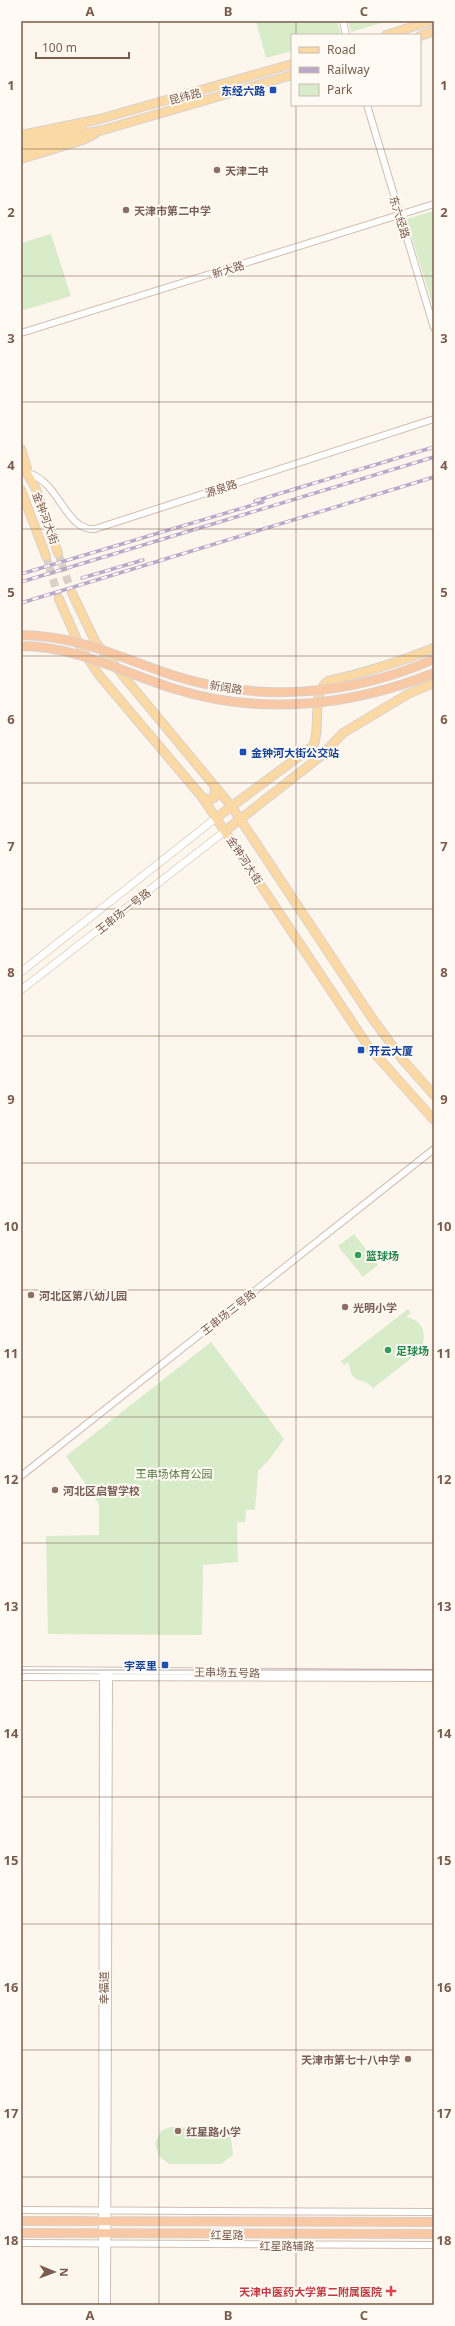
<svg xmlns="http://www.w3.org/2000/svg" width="455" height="2326" font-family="'Noto Sans','Noto Sans SC',sans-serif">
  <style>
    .green { fill: #d8ecc9 }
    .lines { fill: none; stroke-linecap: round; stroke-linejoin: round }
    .primary-tunnel { stroke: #dcd0c4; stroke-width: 8; stroke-dasharray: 8 4; stroke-linecap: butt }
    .tertiary-casing { stroke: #d1beb0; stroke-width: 8 }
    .secondary-casing { stroke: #d6c0b0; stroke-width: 8 }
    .primary-casing { stroke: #dad1cd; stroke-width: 10 }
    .trunk-casing { stroke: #dad1cd; stroke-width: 10 }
    .tertiary { stroke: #fff; stroke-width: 6 }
    .secondary { stroke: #fff; stroke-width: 7 }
    .primary { stroke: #fbd9a5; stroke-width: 8 }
    .trunk { stroke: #f9c8a4; stroke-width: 8 }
    .rail-casing { stroke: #b9a8c9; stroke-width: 3.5 }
    .rail { stroke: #fffaf3; stroke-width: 2; stroke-dasharray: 6; stroke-linecap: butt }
    .trunk-bridge-casing { stroke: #dad1cd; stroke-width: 10; stroke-linecap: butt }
    .trunk-bridge { stroke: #f9c8a4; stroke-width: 8 }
    .grid { fill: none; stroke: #7a5c4d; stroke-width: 1; stroke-opacity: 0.55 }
    .transit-dot { fill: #1a4fb4; stroke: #fffaf3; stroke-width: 1.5 }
    .education-dot { fill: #8d6e63; stroke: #fffaf3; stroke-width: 1.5 }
    .leisure-dot { fill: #2e9e5b; stroke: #fffaf3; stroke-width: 1.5 }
    .health-dot { fill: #e0444e; stroke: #fffaf3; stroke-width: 1.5 }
    .labels { text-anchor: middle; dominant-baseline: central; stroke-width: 4; stroke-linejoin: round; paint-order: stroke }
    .transit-label { font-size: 11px; font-weight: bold; fill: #164399; stroke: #fffaf3; text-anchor: end }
    .street-label { font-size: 11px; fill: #7a5c4d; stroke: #fffaf3 }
    .education-label { font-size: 11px; font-weight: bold; fill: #785e54; stroke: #fffaf3; text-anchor: start }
    .leisure-label { font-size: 11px; font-weight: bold; fill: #27864d; stroke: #fffaf3; text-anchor: start }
    .park-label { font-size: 11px; fill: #537a41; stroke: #fffaf3 }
    .health-label { font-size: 11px; font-weight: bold; fill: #be3a42; stroke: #fffaf3; text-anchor: end }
    .neatline { fill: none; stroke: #7a5c4d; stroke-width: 1.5 }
    .grid-label { font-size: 13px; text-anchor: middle; font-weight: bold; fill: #7a5c4d }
  </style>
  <rect width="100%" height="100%" fill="#fdf6ec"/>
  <!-- green -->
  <g class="green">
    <polygon points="256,21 337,21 341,35 292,35 292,51 266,58"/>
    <polygon points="348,21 388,21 351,32"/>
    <polygon points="434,211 434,309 406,219"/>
    <polygon points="51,234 71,296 21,311 21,243"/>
    <polygon points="354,1234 378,1265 363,1277 338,1246"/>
    <path d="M408,1309L411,1313L406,1317C421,1320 426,1330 423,1344L425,1348L373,1388C363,1376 350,1386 349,1362L344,1365L341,1361Z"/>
    <polygon points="211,1342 284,1439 269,1460 258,1471 255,1510 246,1510 245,1522 237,1522 238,1562 203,1565 202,1635 48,1634 46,1536 99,1535 99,1504 66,1456"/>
    <polygon points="170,2127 221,2129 231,2137 233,2155 221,2164 169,2164 159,2156 155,2143 161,2131"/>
  </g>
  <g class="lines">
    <!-- primary-tunnel -->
    <g class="primary-tunnel">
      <polyline points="58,553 72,593"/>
      <polyline points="46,556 59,599"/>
    </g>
    <!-- tertiary casing -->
    <g class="tertiary-casing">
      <g id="tertiary">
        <polyline points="343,21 346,35"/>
        <polyline points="367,105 434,328"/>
        <polyline points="21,333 434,204"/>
        <path d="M28,473C60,482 65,531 95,529L434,419"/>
        <polyline points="21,1476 434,1149"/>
        <polyline points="21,1670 434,1673"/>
        <polyline points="21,1677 434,1678"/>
        <polyline points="21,2210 434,2212"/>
        <polyline points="21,2243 434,2245"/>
        <polyline points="102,2305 103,1671"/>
        <polyline points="107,2305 109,1671"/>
      </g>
    </g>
    <!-- secondary casing -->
    <g class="secondary-casing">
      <g id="secondary">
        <polyline points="21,972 216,818"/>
        <polyline points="21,990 225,831"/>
      </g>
    </g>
    <!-- primary casing -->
    <g class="primary-casing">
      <g id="primary">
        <polyline points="386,35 431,21"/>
        <polyline points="420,36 434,31"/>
        <polyline points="21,135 100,119 292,64"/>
        <polyline points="21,143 82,126"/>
        <polyline points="21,151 82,134 103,130 292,75"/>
        <polyline points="21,159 83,140 95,134"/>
        <polyline points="21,449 27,468"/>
        <polyline points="21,463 35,487 58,553"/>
        <polyline points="21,490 46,556"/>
        <polyline points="72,593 96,643 232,807 372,1018 402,1059 434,1095"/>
        <polyline points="59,599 80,647 99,675 202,797 368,1046 434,1120"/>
        <polyline points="202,797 208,800 214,798 215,787"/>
        <path d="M216,818L313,746C322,727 310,694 328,681C365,673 399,662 434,648"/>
        <polyline points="225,831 321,756 343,733 408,694 434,683"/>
      </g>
    </g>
    <!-- trunk casing -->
    <g class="trunk-casing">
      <g id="trunk">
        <polyline points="21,2221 434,2222"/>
        <polyline points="21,2233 434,2234"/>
      </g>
    </g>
    <!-- tertiary -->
    <use href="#tertiary" class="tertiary"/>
    <!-- secondary -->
    <use href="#secondary" class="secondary"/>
    <!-- primary -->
    <use href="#primary" class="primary"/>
    <!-- trunk -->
    <use href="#trunk" class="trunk"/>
    <!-- rail casing -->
    <g class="rail-casing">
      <g id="rail">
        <polyline points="255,501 434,447"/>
        <polyline points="21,574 263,502"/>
        <polyline points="82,578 143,560"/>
        <polyline points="21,582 434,457"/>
        <polyline points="21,603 434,477"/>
      </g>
    </g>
    <!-- rail -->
    <use href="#rail" class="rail"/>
    <!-- trunk-bridge casing -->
    <g class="trunk-bridge-casing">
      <g id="trunk-bridge">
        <path d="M21,635C80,636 118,657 172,675C258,703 351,696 434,659"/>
        <path d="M21,646C76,646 124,673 175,689C261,716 352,706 434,673"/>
      </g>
    </g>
    <!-- trunk-bridge -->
    <use href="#trunk-bridge" class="trunk-bridge"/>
  </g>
  <!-- grid -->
  <path class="grid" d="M159,21V2305M296,21V35M296,105V2305M21,149H434M21,276H434M21,402H434M21,529H434M21,656H434M21,783H434M21,909H434M21,1036H434M21,1163H434M21,1290H434M21,1417H434M21,1543H434M21,1670H434M21,1797H434M21,1924H434M21,2050H434M21,2177H434"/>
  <!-- markers -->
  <g class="transit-dot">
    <rect x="269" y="86" width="8" height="8" rx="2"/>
    <rect x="239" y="748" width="8" height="8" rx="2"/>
    <rect x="357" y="1046" width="8" height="8" rx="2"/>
    <rect x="161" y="1661" width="8" height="8" rx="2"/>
  </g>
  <g class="education-dot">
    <circle cx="217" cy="170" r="4"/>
    <circle cx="126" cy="210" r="4"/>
    <circle cx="31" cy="1295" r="4"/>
    <circle cx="345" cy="1307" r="4"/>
    <circle cx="55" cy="1490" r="4"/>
    <circle cx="408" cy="2059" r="4"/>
    <circle cx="178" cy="2131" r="4"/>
  </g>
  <g class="leisure-dot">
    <circle cx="358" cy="1255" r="4"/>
    <circle cx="388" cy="1350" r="4"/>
  </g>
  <path class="health-dot" d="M389 2285h4v4h4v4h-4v4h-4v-4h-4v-4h4z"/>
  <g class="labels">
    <!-- transit labels -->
    <g class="transit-label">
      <text x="265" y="90">东经六路</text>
      <text x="251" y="752" text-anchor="start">金钟河大街公交站</text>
      <text x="369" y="1050" text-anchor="start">开云大厦</text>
      <text x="157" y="1665">宇萃里</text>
    </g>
    <!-- street labels -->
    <g class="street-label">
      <text transform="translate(185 96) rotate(-15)">昆纬路</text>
      <text transform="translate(400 217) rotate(73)">东六经路</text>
      <text transform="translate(228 269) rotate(-17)">新大路</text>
      <text transform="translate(221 488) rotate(-18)">源泉路</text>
      <text transform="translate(46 518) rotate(70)">金钟河大街</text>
      <text transform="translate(226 687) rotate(9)">新阔路</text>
      <text transform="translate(245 860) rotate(57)">金钟河大街</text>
      <text transform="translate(123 911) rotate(-38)">王串场一号路</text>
      <text transform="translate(228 1312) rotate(-38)">王串场三号路</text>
      <text transform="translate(227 1672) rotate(1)">王串场五号路</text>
      <text transform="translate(103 1988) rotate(-90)">幸福道</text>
      <text x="227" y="2234">红星路</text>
      <text x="287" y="2245">红星路辅路</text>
    </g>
    <!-- education labels -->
    <g class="education-label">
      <text x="225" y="170">天津二中</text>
      <text x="134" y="210">天津市第二中学</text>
      <text x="39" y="1295">河北区第八幼儿园</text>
      <text x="353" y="1307">光明小学</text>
      <text x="63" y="1490">河北区启智学校</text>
      <text x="400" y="2059" text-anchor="end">天津市第七十八中学</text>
      <text x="186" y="2131">红星路小学</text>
    </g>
    <!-- leisure labels -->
    <g class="leisure-label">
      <text x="366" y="1255">篮球场</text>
      <text x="396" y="1350">足球场</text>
    </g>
    <!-- park labels -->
    <g class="park-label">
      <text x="174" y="1473">王串场体育公园</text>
    </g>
    <!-- health labels -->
    <g class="health-label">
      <text x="382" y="2291">天津中医药大学第二附属医院</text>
    </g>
  </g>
  <!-- border -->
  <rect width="455" height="2326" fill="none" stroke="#fffaf3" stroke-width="44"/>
  <!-- legend -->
  <rect x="291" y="34" width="130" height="72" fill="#fffaf3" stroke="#cabbb1"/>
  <rect x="299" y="47" width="20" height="6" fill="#fbd9a5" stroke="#cabbb1"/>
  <text x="327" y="54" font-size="12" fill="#7a5c4d">Road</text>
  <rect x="299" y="67" width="20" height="6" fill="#b9a8c9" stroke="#cabbb1"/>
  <text x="327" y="74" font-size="12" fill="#7a5c4d">Railway</text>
  <rect x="299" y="84" width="20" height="12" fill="#d8ecc9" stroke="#cabbb1"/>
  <text x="327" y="94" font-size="12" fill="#7a5c4d">Park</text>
  <!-- north arrow -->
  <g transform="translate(54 2272) rotate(91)" stroke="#fffaf3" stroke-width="3" paint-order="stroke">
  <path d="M0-3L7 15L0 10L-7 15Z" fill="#7a5c4d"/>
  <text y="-6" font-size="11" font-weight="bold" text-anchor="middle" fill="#7a5c4d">N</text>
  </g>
  <!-- scale -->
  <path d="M36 52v6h93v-6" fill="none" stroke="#7a5c4d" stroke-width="2"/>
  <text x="42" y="52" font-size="12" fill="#7a5c4d" stroke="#fffaf3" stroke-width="3" paint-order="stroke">100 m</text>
  <rect x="22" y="22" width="411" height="2282" class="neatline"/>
  <g class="grid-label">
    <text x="90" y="16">A</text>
    <text x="228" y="16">B</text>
    <text x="364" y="16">C</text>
    <text x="11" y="90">1</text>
    <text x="444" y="90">1</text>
    <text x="11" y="217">2</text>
    <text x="444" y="217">2</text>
    <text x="11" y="343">3</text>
    <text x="444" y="343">3</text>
    <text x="11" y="470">4</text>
    <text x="444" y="470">4</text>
    <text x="11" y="597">5</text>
    <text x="444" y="597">5</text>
    <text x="11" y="724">6</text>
    <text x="444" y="724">6</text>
    <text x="11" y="851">7</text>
    <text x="444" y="851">7</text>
    <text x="11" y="977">8</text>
    <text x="444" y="977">8</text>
    <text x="11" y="1104">9</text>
    <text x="444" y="1104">9</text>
    <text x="11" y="1231">10</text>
    <text x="444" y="1231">10</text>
    <text x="11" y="1358">11</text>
    <text x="444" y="1358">11</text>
    <text x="11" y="1484">12</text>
    <text x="444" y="1484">12</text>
    <text x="11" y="1611">13</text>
    <text x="444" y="1611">13</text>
    <text x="11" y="1738">14</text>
    <text x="444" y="1738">14</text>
    <text x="11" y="1865">15</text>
    <text x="444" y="1865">15</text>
    <text x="11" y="1992">16</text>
    <text x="444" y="1992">16</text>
    <text x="11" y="2118">17</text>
    <text x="444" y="2118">17</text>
    <text x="11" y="2245">18</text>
    <text x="444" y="2245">18</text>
    <text x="90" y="2320">A</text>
    <text x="228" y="2320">B</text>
    <text x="364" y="2320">C</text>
  </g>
</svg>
